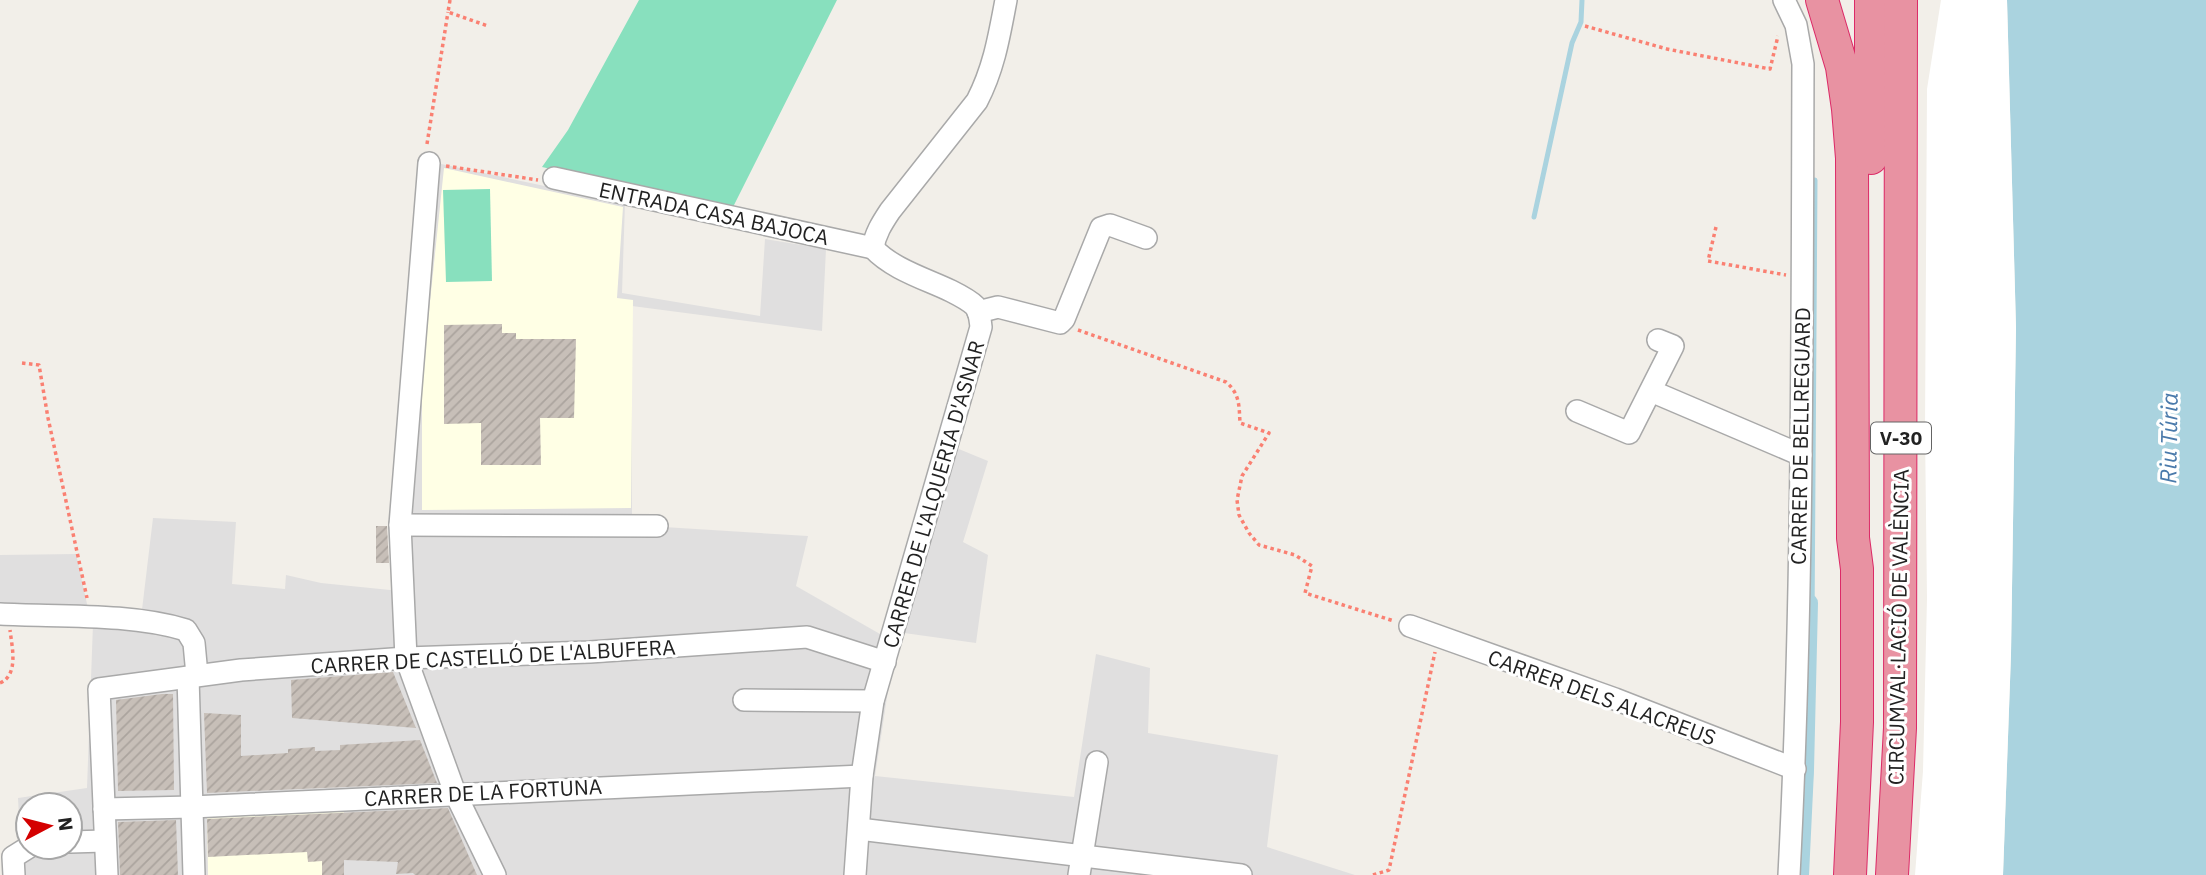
<svg xmlns="http://www.w3.org/2000/svg" width="2206" height="875" font-family="'IBM Plex Sans',sans-serif">
  <style>
    .residential { fill: #e0dfdf; fill-rule: evenodd }
    .education { fill: #ffffe5 }
    .pitch { fill: #88e0be }
    .water { fill: #aad3df }
    .pier { fill: #fff }
    .lines { fill: none; stroke-linecap: round; stroke-linejoin: round }
    .stream { stroke: #aad3df; stroke-width: 5 }
    .canal { stroke: #aad3df; stroke-width: 18 }
    .building { fill: url(#building-hatch) }
    .minor-casing { stroke: #a9a9a9; stroke-width: 24 }
    .highway-casing { stroke: #dc2a67; stroke-width: 34 }
    .path { stroke: #fa8072; stroke-width: 3.5; stroke-dasharray: 3.5 3.5; stroke-linecap: butt }
    .minor { stroke: #fff; stroke-width: 21 }
    .highway { stroke: #e892a2; stroke-width: 32 }
    .labels { text-anchor: middle; dominant-baseline: central; stroke-width: 6; stroke-linejoin: round; paint-order: stroke }
    .shield { fill: #fff; stroke: #646464; stroke-width: 2 }
    .shield-label { font-size: 19px; font-weight: bold; fill: #222 }
    .street-label { font-size: 21px; fill: #222; stroke: #fff }
    .water-label { font-size: 23px; font-style: italic; fill: #4a7aab; stroke: #fff }
  </style>
  <defs>
    <pattern id="building-hatch" width="6" height="6" patternUnits="userSpaceOnUse" patternTransform="scale(1.75)"><rect width="6" height="6" fill="#c7bfb8"/><path d="M-1 1l2-2M0 6l6-6M5 7l2-2" fill="none" stroke="#aba49e"/></pattern>
  </defs>
  <rect width="100%" height="100%" fill="#f2efe9"/>
  <!-- residential -->
  <path class="residential" d="M427,161L625,203L622,293L760,316L765,239L826,249L822,331L632,306V525L808,536L796,586L887,638L949,445L988,461L963,542L988,555L976,643L897,632L875,776L1074,797L1096,654L1150,668L1148,733L1278,755L1267,847L1355,875H22L18,798L87,788L93,624L0,619V555L76,554L89,613L141,618L153,518L236,522L232,584L285,589L286,575L321,583L400,591ZM28,805H70V847H28Z"/>
  <!-- education -->
  <g class="education">
    <polygon points="444,168 623,207 617,298 633,300 631,508 422,510 422,378"/>
    <polygon points="344,808 344,875 208,875 207,814"/>
  </g>
  <!-- pitch -->
  <g class="pitch">
    <polygon points="639,0 837,0 732,209 542,167 568,130"/>
    <polygon points="490,189 492,281 446,282 443,190"/>
  </g>
  <!-- water -->
  <polygon class="water" points="2007,0 2206,0 2206,875 2003,875 2011,654 2016,328"/>
  <!-- pier -->
  <polygon class="pier" points="1941,0 2007,0 2016,328 2011,654 2003,875 1915,875 1923,771 1927,598 1925,430 1927,89"/>
  <g class="lines">
    <!-- stream -->
    <g class="stream">
      <polyline points="1534,217 1572,43 1581,22 1582,0"/>
      <polyline points="1805,875 1811,771 1815,180"/>
    </g>
    <!-- canal -->
    <polyline class="canal" points="1800,875 1805,770 1809,603"/>
  </g>
  <!-- building -->
  <g class="building">
    <polygon points="502,324 502,333 516,333 516,339 576,339 574,418 540,418 541,465 481,465 481,423 444,424 444,325"/>
    <polygon points="376,526 387,526 389,563 376,563"/>
    <polygon points="393,672 416,728 292,718 291,680"/>
    <polygon points="162,694 173,694 174,790 118,791 116,700"/>
    <polygon points="204,713 241,715 241,756 288,753 288,749 315,747 315,751 340,750 340,745 420,740 437,783 207,793"/>
    <polygon points="448,808 477,875 415,875 413,873 396,874 398,862 344,860 344,875 322,875 322,861 308,862 307,852 208,857 207,819"/>
    <polygon points="176,820 178,875 120,875 118,822"/>
  </g>
  <g class="lines">
    <!-- minor casing -->
    <g class="minor-casing">
      <g id="minor">
        <path d="M1784,0L1796,25L1803,64C1802,334 1803,605 1789,875"/>
        <polyline points="429,163 400,525 406,658 455,793 495,875"/>
        <polyline points="554,178 873,248"/>
        <path d="M873,248C875,234 882,223 890,211L977,101C994,68 999,37 1006,0"/>
        <polyline points="978,312 998,307 1060,323 1064,319 1101,228 1110,225 1146,238"/>
        <polyline points="1651,391 1801,455"/>
        <polyline points="1577,411 1629,433 1673,346 1658,340"/>
        <polyline points="400,525 657,526"/>
        <path d="M0,614C58,617 131,613 186,630L194,643L197,675"/>
        <polyline points="1410,626 1615,699 1795,769"/>
        <polyline points="188,677 194,875"/>
        <polyline points="744,700 873,701"/>
        <polyline points="104,809 192,807 862,776"/>
        <polyline points="859,829 1241,875"/>
        <polyline points="70,842 105,841"/>
        <polyline points="14,875 13,857 29,847"/>
        <polyline points="107,875 99,689 241,670 406,658 590,652 807,637 885,662"/>
        <path d="M855,875L862,776L873,701L981,327C980,320 980,312 975,306C969,300 959,295 951,291C926,279 892,269 873,248"/>
        <polyline points="1079,875 1097,762"/>
      </g>
    </g>
    <!-- highway casing -->
    <g class="highway-casing">
      <g id="highway">
        <polyline points="1822,0 1842,67 1848,109 1852,158 1853,538 1857,569 1857,722 1850,875"/>
        <polyline points="1871,158 1871,0"/>
        <polyline points="1892,875 1900,728 1901,0"/>
      </g>
    </g>
    <!-- path -->
    <g class="path">
      <polyline points="450,0 448,12 488,26"/>
      <polyline points="1585,26 1667,49 1770,69 1778,36"/>
      <polyline points="427,144 448,12"/>
      <polyline points="446,166 538,180"/>
      <polyline points="1716,227 1708,261 1786,275"/>
      <path d="M1078,330L1226,382C1240,394 1239,406 1240,423L1269,433L1242,476L1237,500L1239,515L1249,533L1259,545L1295,555L1312,566L1305,593L1394,621"/>
      <polyline points="22,363 39,365 48,418 87,598"/>
      <path d="M0,683C19,675 12,647 10,630"/>
      <polyline points="1373,875 1389,870 1435,652"/>
    </g>
    <!-- minor -->
    <use href="#minor" class="minor"/>
    <!-- highway -->
    <use href="#highway" class="highway"/>
  </g>
  <g class="labels">
    <!-- shield labels -->
    <rect class="shield" x="1871" y="422.5" width="60" height="31" rx="5"/>
    <g class="shield-label">
      <text x="1901" y="438">V-30</text>
    </g>
    <!-- street labels -->
    <g class="street-label">
      <text transform="translate(714 213) rotate(12)">ENTRADA CASA BAJOCA</text>
      <text transform="translate(1800 436) rotate(-89)">CARRER DE BELLREGUARD</text>
      <text transform="translate(933 494) rotate(-74)">CARRER DE L'ALQUERIA D'ASNAR</text>
      <text transform="translate(1898 627) rotate(-89)">CIRCUMVAL·LACIÓ DE VALÈNCIA</text>
      <text transform="translate(493 656) rotate(-3)">CARRER DE CASTELLÓ DE L'ALBUFERA</text>
      <text transform="translate(1602 697) rotate(20)">CARRER DELS ALACREUS</text>
      <text transform="translate(483 792) rotate(-3)">CARRER DE LA FORTUNA</text>
    </g>
    <!-- water labels -->
    <g class="water-label">
      <text transform="translate(2168 438) rotate(-89)">Riu Túria</text>
    </g>
  </g>
  <!-- north arrow -->
  <g transform="translate(49 826) rotate(83)"><circle r="33" fill="#ffffff" stroke="#a7a7a7" stroke-width="2"/>
  <path d="M0-5L12 26L0 18L-12 26Z" fill="#d40000"/>
  <text y="-10" font-size="19" font-weight="bold" text-anchor="middle" fill="#222222">N</text>
  </g>
</svg>
